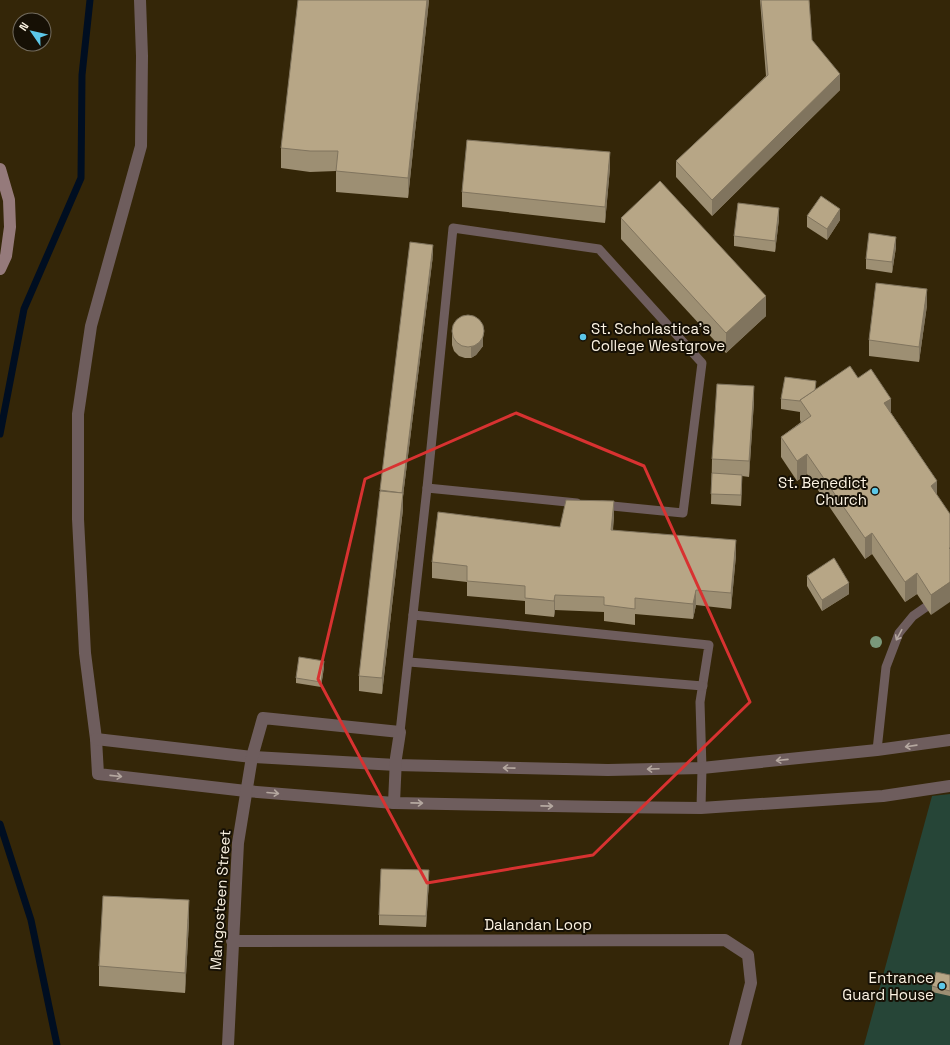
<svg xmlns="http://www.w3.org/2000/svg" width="950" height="1045" font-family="'Space Grotesk',sans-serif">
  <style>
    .green { fill: #264537 }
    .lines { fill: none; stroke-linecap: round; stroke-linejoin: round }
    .stream { stroke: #000e21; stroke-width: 7 }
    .lane { stroke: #6e5d5d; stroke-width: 9 }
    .street { stroke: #6e5d5d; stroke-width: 12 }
    .secondary { stroke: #957a7b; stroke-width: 12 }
    .tree { fill: #7a987a }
    .wall { fill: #9d8f73 }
    .shaded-wall { fill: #80745e }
    .building { fill: #b7a686; stroke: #80745e }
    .oneway { stroke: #b5a8a0 }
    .marked { fill: none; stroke: #d83231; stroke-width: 3; stroke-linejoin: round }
    .poi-dot { fill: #5cc7e8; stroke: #161005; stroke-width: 1.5 }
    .labels { text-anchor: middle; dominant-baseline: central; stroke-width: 4; stroke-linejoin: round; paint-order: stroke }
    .poi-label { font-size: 15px; fill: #fcf3e3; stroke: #161005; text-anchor: end }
    .street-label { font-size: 15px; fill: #fcf3e3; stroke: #161005 }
  </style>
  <rect width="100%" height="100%" fill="#342608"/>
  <!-- green -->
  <polygon class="green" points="950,794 950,1045 864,1045 932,796"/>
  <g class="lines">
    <!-- stream -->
    <g class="stream">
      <polyline points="0,434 24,309 81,178 82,75 90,0"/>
      <polyline points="0,824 31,920 57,1045"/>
    </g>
    <!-- lane -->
    <g class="lane">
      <polyline points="427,488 577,503"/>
      <polyline points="413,615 709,645 700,702 702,768 701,808"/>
      <polyline points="409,662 703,686"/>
      <polyline points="400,732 427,488 453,228 599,249 702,363 683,513 602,505"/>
      <polyline points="877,750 886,667 899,633 913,616 926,607"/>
    </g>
    <!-- street -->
    <g class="street">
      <polyline points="140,0 142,56 141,146 91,326 78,414 78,519 85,653 96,739 98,774 246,791 394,803 608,807 701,808 883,796 950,786"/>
      <polyline points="96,739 252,757 396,765 608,770 702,768 877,750 950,740"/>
      <polyline points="232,941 725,940 748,955 751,983 735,1045"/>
      <polyline points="228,1045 238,843 252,757 263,718 400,732 396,758 394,803"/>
    </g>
    <!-- secondary -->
    <polyline class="secondary" points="0,169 9,200 10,227 6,256 0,269"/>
  </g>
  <!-- trees -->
  <circle class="tree" cx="876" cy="642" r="6"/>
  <!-- wall -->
  <g class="wall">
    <polygon points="429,0 408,198 336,192 336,171 310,172 281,168 281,148"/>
    <polygon points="760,0 809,0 812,40 840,90 712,216 676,177 676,161 766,76"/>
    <polygon points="610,168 605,223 462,207 462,192"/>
    <polygon points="807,216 840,220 827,240 807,227"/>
    <polygon points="621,218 766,316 726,353 621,239"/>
    <polygon points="779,219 775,252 734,246 734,236"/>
    <polygon points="896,247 892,273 866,269 866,259"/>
    <polygon points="433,255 403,496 403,509 382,694 359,691 359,676 380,496 380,490"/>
    <polygon points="927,305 919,362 869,356 869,340"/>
    <polygon points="452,328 483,340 483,346 476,355 471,358 465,358 459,356 454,351 452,345"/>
    <polygon points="858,378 891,413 937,481 931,615 917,594 905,602 872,554 865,559 807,474 797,481 781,457 781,437 801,422 800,420 800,412 781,409 781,399"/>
    <polygon points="754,401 749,477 742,476 741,506 711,504 712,459"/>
    <polygon points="614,516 613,530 736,555 731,609 696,605 693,619 635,614 635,625 604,621 604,612 555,610 554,617 525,614 525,601 467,596 467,582 432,578 432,562 560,527"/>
    <polygon points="807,576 849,594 822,611 807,586"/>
    <polygon points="324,667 321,687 296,683 296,678"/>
    <polygon points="429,881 426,927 379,925 379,915"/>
    <polygon points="189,921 185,993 99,986 99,966"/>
    <polygon points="950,975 950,996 932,992 932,986"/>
  </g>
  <!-- shaded-wall -->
  <g class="shaded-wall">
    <polygon points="427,0 429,0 408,198 408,178"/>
    <polygon points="840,74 840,90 712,216 712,200"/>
    <polygon points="610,152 610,168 605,223 605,207"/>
    <polygon points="779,208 779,219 775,252 775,241"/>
    <polygon points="840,209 840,220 827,240 827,229"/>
    <polygon points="896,237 896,247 892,273 892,262"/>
    <polygon points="433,245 433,255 403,496 403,509 382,694 382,678 402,493"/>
    <polygon points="927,289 927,305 919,362 919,347"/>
    <polygon points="766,296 766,316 726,353 726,333"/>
    <polygon points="483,329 483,346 476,355 471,358 471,347"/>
    <polygon points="754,386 754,401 749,477 749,461"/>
    <polygon points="891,399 891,419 884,403"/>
    <polygon points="807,454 807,474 797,481 797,461"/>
    <polygon points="742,475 742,485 741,506 741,495"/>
    <polygon points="937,481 937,501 931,486"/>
    <polygon points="614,501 614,516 611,546 611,530"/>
    <polygon points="872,533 872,554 865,559 865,538"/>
    <polygon points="736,540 736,555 731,609 731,593"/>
    <polygon points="917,573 917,594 905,602 905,582"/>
    <polygon points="950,582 950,602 931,615 931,595"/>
    <polygon points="849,583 849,594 822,611 822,600"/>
    <polygon points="696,590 696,605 693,619 693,604"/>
    <polygon points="555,595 555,610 554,617 554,601"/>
    <polygon points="324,661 324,667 321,687 321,682"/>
    <polygon points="429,870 429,881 426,927 426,916"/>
    <polygon points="189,900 189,921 185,993 185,973"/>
  </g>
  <!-- building -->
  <g class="building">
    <polygon points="298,0 427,0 408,178 336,171 338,151 310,151 281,148"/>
    <polygon points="761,0 809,0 812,40 840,74 712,200 676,161 768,75"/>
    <polygon points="467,140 610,152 605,207 462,192"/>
    <polygon points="660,181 766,296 726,333 621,218"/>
    <polygon points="821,196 840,209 827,229 807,216"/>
    <polygon points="738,203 779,208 775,241 734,236"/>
    <polygon points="869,233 896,237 892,262 866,259"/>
    <polygon points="410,242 433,245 402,493 380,490"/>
    <polygon points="876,283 927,289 919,347 869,340"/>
    <circle cx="468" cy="331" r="16"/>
    <polygon points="850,366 858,378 871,369 891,399 884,403 937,481 931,486 950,514 950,548 949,548 950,549 950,582 931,595 917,573 905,582 872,533 865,538 807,454 797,461 781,437 811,416 800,400"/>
    <polygon points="785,377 816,381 815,390 800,400 800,401 781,399"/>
    <polygon points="717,384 754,386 749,461 712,459"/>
    <polygon points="712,473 742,475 741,495 711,494"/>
    <polygon points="380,491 403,493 382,678 359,676"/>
    <polygon points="566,500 614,501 611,530 736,540 731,593 696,590 693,604 635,598 635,609 604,605 604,597 555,595 554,601 525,598 525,586 467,581 467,566 432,562 438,512 560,527"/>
    <polygon points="834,558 849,583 822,600 807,576"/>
    <polygon points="299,657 324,661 321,682 296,678"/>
    <polygon points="381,869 429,870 426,916 379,915"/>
    <polygon points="103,896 189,900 185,973 99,966"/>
    <polygon points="936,972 950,975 950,991 932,986"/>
  </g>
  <!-- one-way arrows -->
  <defs><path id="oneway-shaft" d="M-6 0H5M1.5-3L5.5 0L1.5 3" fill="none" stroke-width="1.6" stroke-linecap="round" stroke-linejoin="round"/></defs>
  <g class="oneway">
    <use href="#oneway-shaft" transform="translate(899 635) rotate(118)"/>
    <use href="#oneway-shaft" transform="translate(911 746) rotate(172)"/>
    <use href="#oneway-shaft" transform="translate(782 760) rotate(174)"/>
    <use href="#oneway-shaft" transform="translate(509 768) rotate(-179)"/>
    <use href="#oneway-shaft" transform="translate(653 769) rotate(178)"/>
    <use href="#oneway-shaft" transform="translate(116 776) rotate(6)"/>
    <use href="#oneway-shaft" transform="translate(273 793) rotate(5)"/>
    <use href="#oneway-shaft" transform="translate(417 803) rotate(1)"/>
    <use href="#oneway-shaft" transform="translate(547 806) rotate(1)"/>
  </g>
  <!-- marked area -->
  <path class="marked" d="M516,413L644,466L750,702L593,855L427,883L318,679L365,479Z"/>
  <!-- markers -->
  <g class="poi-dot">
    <circle cx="583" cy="337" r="4"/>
    <circle cx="875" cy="491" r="4"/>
    <circle cx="942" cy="986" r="4"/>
  </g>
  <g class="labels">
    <!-- poi labels -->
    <g class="poi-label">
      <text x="591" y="328" text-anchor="start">St. Scholastica's<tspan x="591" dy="17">College Westgrove</tspan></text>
      <text x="867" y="482">St. Benedict<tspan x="867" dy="17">Church</tspan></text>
      <text x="934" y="977">Entrance<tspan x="934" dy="17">Guard House</tspan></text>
    </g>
    <!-- street labels -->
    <g class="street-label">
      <text transform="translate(220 900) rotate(-86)">Mangosteen Street</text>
      <text x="538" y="924">Dalandan Loop</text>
    </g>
  </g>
  <!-- north arrow -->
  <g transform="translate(32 32) rotate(304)"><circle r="19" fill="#161005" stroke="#726b5e"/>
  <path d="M0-3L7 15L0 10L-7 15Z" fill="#5cc7e8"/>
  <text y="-6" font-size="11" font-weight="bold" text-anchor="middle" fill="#fcf3e3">N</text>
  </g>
</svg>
